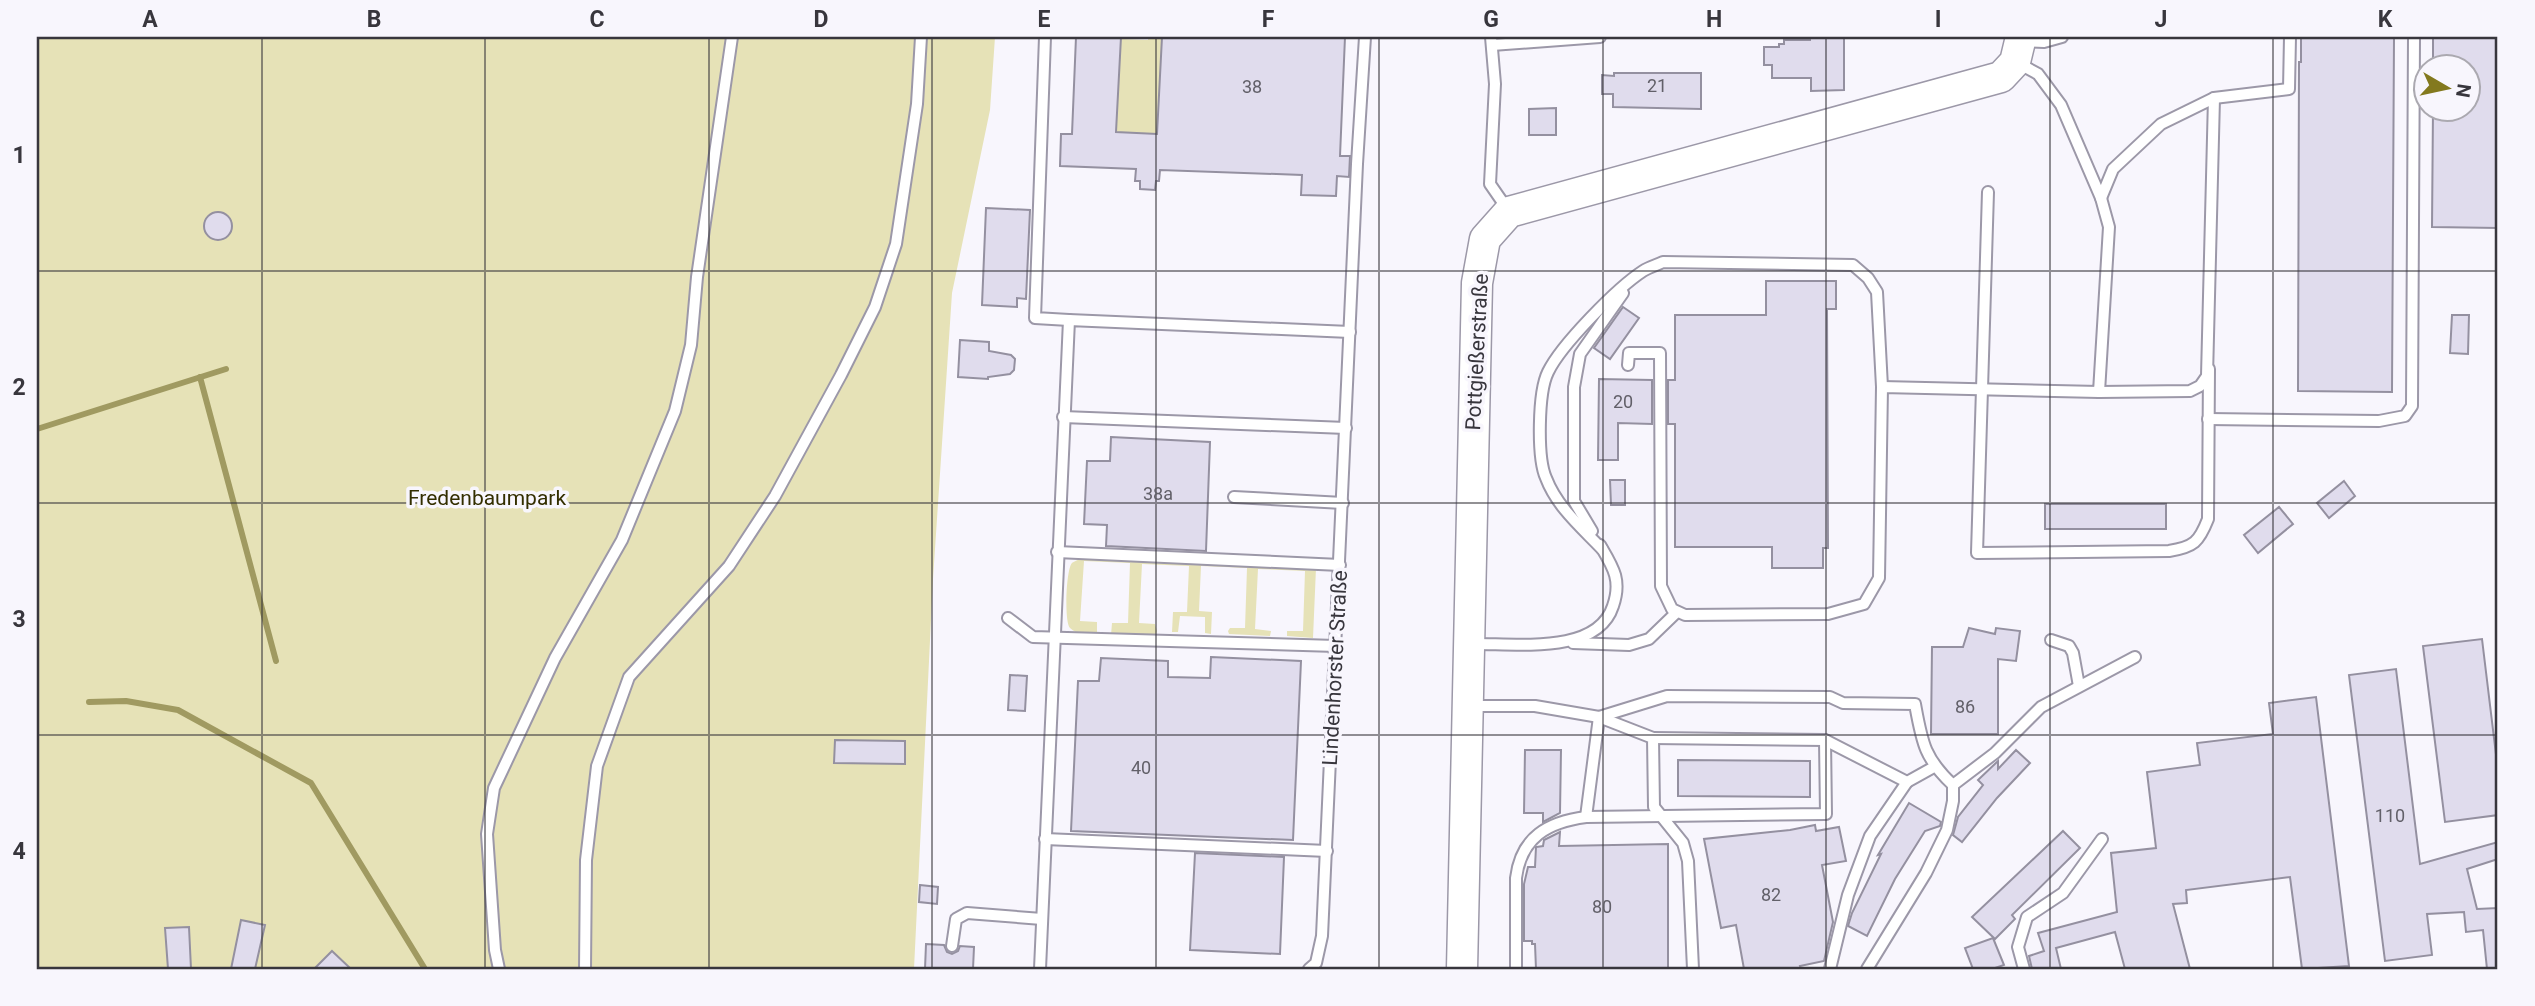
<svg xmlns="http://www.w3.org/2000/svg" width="2535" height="1006" font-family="Roboto,sans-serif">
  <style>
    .green { fill: #e6e2b7 }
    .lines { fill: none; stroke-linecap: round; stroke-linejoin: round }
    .stream { stroke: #a09a61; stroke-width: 6 }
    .building { fill: #e0dced; stroke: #9490a0; stroke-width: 2 }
    .lane-casing { stroke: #9c98a8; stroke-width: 14 }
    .secondary-casing { stroke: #9c98a8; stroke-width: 33 }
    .lane { stroke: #fff; stroke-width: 10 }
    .secondary { stroke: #fff; stroke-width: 30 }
    .grid { fill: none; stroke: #38363d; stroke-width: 2; stroke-opacity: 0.55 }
    .labels { text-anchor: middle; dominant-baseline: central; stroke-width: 7; stroke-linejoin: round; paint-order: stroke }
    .number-label { font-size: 18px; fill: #626069 }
    .street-label { font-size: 21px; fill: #38363d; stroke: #f8f6fd }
    .park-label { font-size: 21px; fill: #332e00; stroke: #f8f6fd }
    .neatline { fill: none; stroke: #38363d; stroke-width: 2.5 }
    .grid-label { font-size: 23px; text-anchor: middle; font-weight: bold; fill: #38363d }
  </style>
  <rect width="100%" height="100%" fill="#f8f6fd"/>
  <!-- green -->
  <g class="green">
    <polygon points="37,37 995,37 990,110 952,293 933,579 914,969 37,969"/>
    <polygon points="1148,37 1162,37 1157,134 1116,132 1121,39 1148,40"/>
    <path d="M1082,558L1316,568L1313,638L1287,636V631H1303L1305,571L1258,569L1255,629L1271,631L1270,636L1229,634L1228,631L1230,628H1245L1247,568L1201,566L1199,611L1212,612L1211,634L1205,633V617L1180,616L1178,632H1172L1173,612H1187L1189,566L1142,564L1139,623L1155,624L1157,631L1155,637L1111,635L1112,623H1128L1130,563L1084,561L1080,621L1097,622V635C1088,634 1077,635 1070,628C1064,622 1066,569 1072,563C1073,562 1080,559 1082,558Z"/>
  </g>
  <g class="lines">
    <!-- stream -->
    <g class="stream">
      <polyline points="200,377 276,661"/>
      <polyline points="37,429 226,369"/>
      <polyline points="89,702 126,701 178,710 311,783 425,969"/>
    </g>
  </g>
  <!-- building -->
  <g class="building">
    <polygon points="1076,37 1121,37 1116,132 1157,134 1162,37 1345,37 1340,156 1350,156 1349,177 1337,176 1336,196 1301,195 1302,175 1160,170 1159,181 1156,181 1155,190 1140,189 1140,181 1135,181 1136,169 1060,166 1061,134 1072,134"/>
    <polygon points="1810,37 1844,37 1844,90 1811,91 1811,78 1772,78 1772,65 1764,65 1764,47 1779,47 1779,44 1784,44 1784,40 1810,40"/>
    <polygon points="2301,37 2394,37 2392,392 2298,391 2299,62 2301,62"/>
    <polygon points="2433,37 2498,37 2498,228 2432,227 2433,108 2468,108 2468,66 2433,66"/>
    <polygon points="1614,73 1701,73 1701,109 1613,107 1613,94 1602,94 1602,75 1614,76"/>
    <polygon points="1556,108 1556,135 1529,135 1529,109"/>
    <polygon points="986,208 1030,210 1026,299 1017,298 1017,307 982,305"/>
    <circle cx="218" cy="226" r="14"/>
    <polygon points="1766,281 1836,281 1836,309 1827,309 1828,548 1823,548 1823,568 1772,568 1772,547 1675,547 1675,424 1668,424 1668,380 1675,380 1675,315 1766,315"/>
    <polygon points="1623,307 1639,318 1610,359 1594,348"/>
    <polygon points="2452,315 2469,315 2468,354 2450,353"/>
    <polygon points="960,340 989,342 989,351 1011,355 1015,359 1014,370 1010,374 988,377 988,379 958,377"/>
    <polygon points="1599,379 1652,380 1652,424 1618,423 1618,460 1598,460"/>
    <polygon points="1111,437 1210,442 1206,551 1106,546 1107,525 1084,524 1087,461 1110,461"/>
    <polygon points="1610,480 1625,480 1625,505 1611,505"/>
    <polygon points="2344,481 2355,496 2329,518 2317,503"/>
    <rect x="2045" y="504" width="121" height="25"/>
    <polygon points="2279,507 2293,524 2258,553 2244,535"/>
    <polygon points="1969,628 1995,634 1996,628 2020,631 2016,661 1998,659 1998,734 1931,734 1932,647 1963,647"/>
    <polygon points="2482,639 2498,771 2498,815 2445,822 2423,646"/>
    <polygon points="1211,657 1301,661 1293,840 1071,831 1078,681 1099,681 1101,658 1168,661 1168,677 1210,678"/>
    <polygon points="2396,669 2420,864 2498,842 2498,859 2467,869 2477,909 2498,908 2498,969 2487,969 2483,930 2466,932 2464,912 2427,914 2432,955 2385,961 2349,675"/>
    <polygon points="1010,675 1027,676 1025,711 1008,710"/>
    <polygon points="2316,697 2349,966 2302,969 2290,877 2186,890 2187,903 2173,904 2190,969 2125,969 2115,932 2056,948 2061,969 2032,969 2029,956 2044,951 2038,933 2117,912 2111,853 2156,848 2147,772 2200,765 2197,743 2273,734 2269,703"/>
    <polygon points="835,740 905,741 905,764 834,763"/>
    <polygon points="1525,750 1561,750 1560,813 1543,822 1543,813 1524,813"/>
    <polygon points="2016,750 2030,763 1997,798 1962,842 1953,835 1958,817 1983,785 1978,780 1998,761 1998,769"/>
    <polygon points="1678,760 1810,761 1810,797 1678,796"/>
    <polygon points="1909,803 1941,822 1940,826 1925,831 1895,879 1867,936 1848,926 1852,913 1881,854 1878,855"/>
    <polygon points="1815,825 1816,831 1839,827 1846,861 1822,865 1833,922 1824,961 1800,966 1801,969 1744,969 1736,925 1721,928 1704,839 1790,830"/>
    <polygon points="2063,831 2080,848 2012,915 2015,919 1995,939 1972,917"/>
    <polygon points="1560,832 1559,846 1668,844 1668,969 1536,969 1535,944 1532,944 1532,941 1524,941 1524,884 1528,867 1535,867 1536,847 1543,846 1544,840"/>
    <polygon points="1195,853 1284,857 1280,954 1190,950"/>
    <polygon points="920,885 938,887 937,904 919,902"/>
    <polygon points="241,920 265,925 255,969 231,969"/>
    <polygon points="189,927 191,969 168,969 165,928"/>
    <polygon points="1993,938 2004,965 1992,969 1973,969 1965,948"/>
    <polygon points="926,944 944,945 947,952 952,954 958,951 960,946 974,947 973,969 925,969"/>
    <polygon points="332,951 351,969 314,969"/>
  </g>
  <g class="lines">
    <!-- lane casing -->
    <g class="lane-casing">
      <g id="lane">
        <polyline points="1045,37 1035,318 1069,320"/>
        <polyline points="1491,37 1495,84 1490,184 1508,210"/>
        <polyline points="2023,41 2044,42 2062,37"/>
        <polyline points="1492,45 1600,37"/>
        <polyline points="2214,98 2289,89 2290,37"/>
        <path d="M1988,192L1977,553L2169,551C2194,547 2199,542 2208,519L2209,369"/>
        <polyline points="1628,365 1629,353 1660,353 1661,586 1672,609 1685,615 1828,614 1864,604 1879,578 1882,387 2099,392 2109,227 2101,198 2061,105 2038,74 2018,63"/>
        <polyline points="2099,392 2190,391 2200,386 2207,376 2214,98 2161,124 2113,169 2101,198"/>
        <polyline points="1063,417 1346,428"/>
        <polyline points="2208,419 2379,421 2405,416 2412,406 2414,37"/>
        <polyline points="1234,497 1343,503"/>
        <polyline points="1592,531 1574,501 1574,387 1580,354 1623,293"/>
        <path d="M1602,549C1581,527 1557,507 1546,478C1537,458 1538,392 1548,372C1561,345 1617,288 1643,271C1649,267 1657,265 1663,262L1853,265L1868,278L1877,292L1882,387"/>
        <polyline points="1057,552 1340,565"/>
        <polyline points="1008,618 1033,637 1336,646"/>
        <polyline points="2051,640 2069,646 2073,653 2079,686"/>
        <polyline points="1573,643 1629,645 1649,639 1677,612"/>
        <path d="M1470,644C1513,643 1597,656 1613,606C1622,580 1613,567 1600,545"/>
        <polyline points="1470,706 1535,706 1599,717 1653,738 1654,807 1683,843 1688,861 1693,969"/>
        <polyline points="1653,738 1825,740 1907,782 1934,767"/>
        <path d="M1825,740L1826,814L1586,817L1599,717L1667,696L1830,697L1843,703L1915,704C1922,742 1924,758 1953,785L1995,753L2041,707L2135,657"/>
        <polyline points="1045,839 1327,851"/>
        <polyline points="952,946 956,919 967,913 1042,919"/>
        <polyline points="499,969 495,950 487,834 494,788 555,658 622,540 675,411 691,345 697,277 732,37"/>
        <polyline points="585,969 586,860 597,766 629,677 729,566 775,496 841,375 875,307 896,244 917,104 921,37"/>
        <polyline points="1040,969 1069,320 1350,332"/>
        <polyline points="1309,969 1316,963 1322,936 1357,164 1365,37"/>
        <path d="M1516,969V878C1521,837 1548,822 1586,817"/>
        <polyline points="1830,969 1848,895 1870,836 1907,782"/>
        <polyline points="1867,969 1926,873 1947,830 1953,801 1953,785"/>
        <polyline points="2024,969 2018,947 2027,917 2063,893 2102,839"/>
      </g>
    </g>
    <!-- secondary casing -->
    <g class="secondary-casing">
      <polyline id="secondary" points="1462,969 1477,283 1485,239 1509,212 2001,77 2015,62 2021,37"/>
    </g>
    <!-- lane -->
    <use href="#lane" class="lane"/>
    <!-- secondary -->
    <use href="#secondary" class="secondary"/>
  </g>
  <!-- grid -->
  <path class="grid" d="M262,37V969M485,37V969M709,37V969M932,37V969M1156,37V969M1379,37V969M1603,37V969M1826,37V969M2050,37V969M2273,37V969M37,271H2498M37,503H2498M37,735H2498"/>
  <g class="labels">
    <!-- number labels -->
    <g class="number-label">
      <text x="1657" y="85">21</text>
      <text x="1252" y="86">38</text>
      <text x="1623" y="401">20</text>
      <text x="1158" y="493">38a</text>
      <text x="1965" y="706">86</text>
      <text x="1141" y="767">40</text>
      <text x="2390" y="815">110</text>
      <text x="1771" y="894">82</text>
      <text x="1602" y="906">80</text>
    </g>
    <!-- street labels -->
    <g class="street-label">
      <text transform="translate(1477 352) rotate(-87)">Pottgießerstraße</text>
      <text transform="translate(1335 668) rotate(-87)">Lindenhorster Straße</text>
    </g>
    <!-- park labels -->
    <g class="park-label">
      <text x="487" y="498">Fredenbaumpark</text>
    </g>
  </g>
  <!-- border -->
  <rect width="2535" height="1006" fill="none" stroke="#f8f6fd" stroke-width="77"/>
  <!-- north arrow -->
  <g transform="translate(2447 88) rotate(99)"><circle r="33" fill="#f8f6fd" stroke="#aba9b0" stroke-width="2"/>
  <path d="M0-5L12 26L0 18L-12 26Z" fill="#83791e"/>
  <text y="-10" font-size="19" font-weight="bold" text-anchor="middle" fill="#38363d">N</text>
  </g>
  <rect x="38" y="38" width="2458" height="930" class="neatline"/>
  <g class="grid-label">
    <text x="150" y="27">A</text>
    <text x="374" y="27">B</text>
    <text x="597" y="27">C</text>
    <text x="821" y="27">D</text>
    <text x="1044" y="27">E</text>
    <text x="1268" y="27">F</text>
    <text x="1491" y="27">G</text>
    <text x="1714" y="27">H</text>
    <text x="1938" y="27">I</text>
    <text x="2161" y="27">J</text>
    <text x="2385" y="27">K</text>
    <text x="19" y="163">1</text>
    <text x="19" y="395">2</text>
    <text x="19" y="627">3</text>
    <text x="19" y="859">4</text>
  </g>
</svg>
